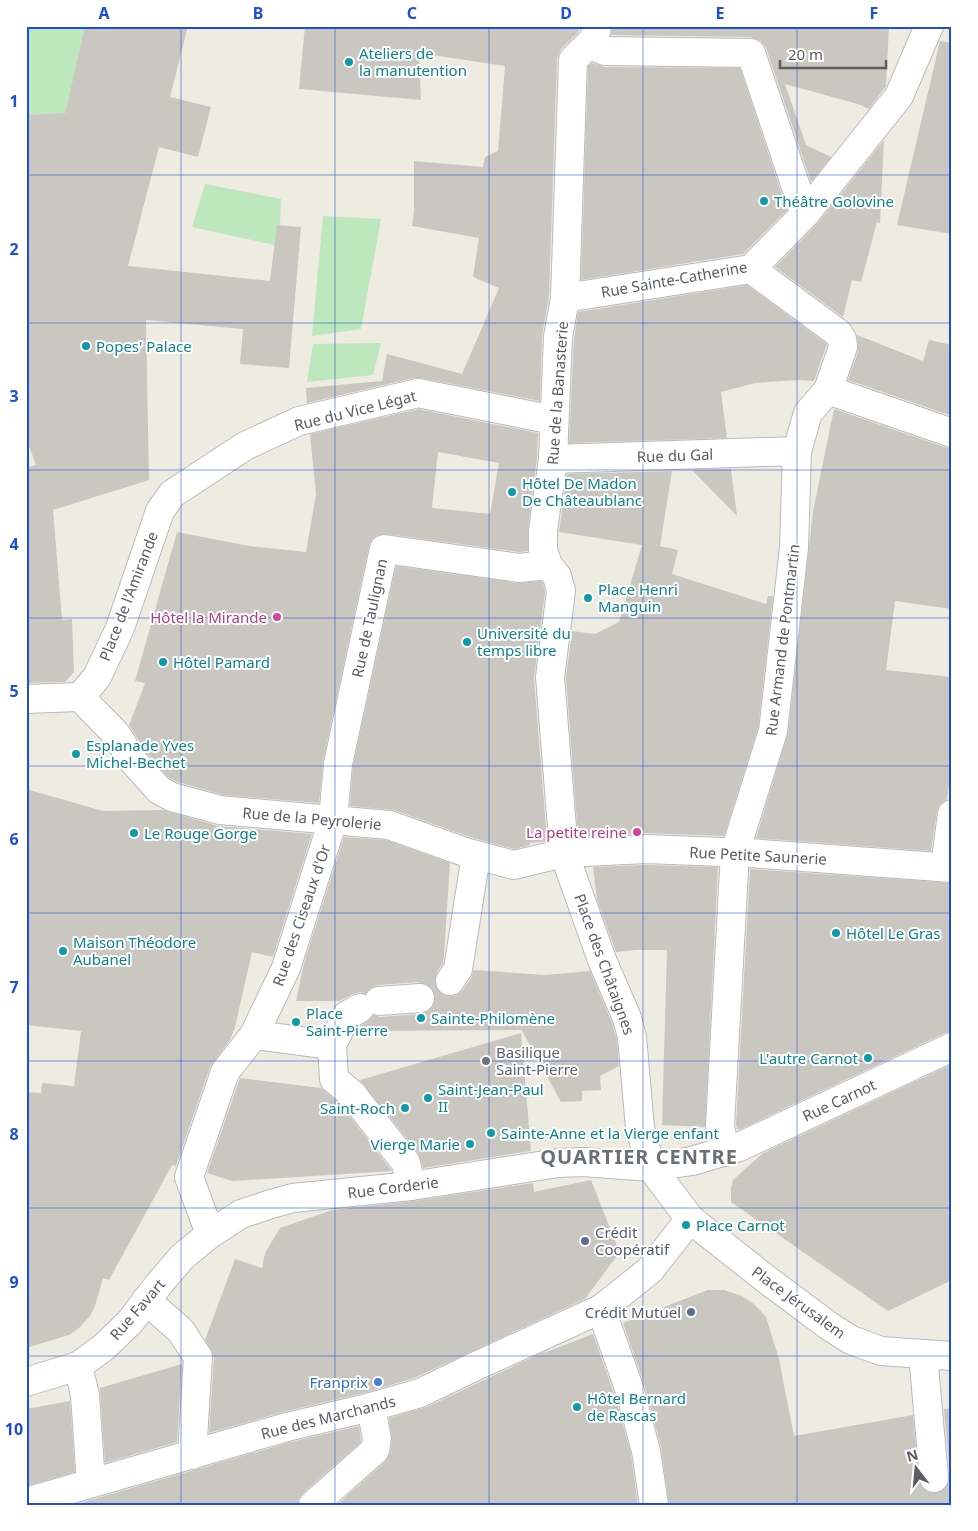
<svg xmlns="http://www.w3.org/2000/svg" width="978" height="1531" font-family="'Noto Sans',sans-serif">
  <style>
    .green { fill: #bde7bc }
    .building { fill: #cac7c0; fill-rule: evenodd }
    .lines { fill: none; stroke-linecap: round; stroke-linejoin: round }
    .minor-tunnel { stroke: #c9c8c2; stroke-width: 28; stroke-dasharray: 28 14; stroke-linecap: butt }
    .minor-casing { stroke: #b7babf; stroke-width: 30 }
    .minor { stroke: #fff; stroke-width: 28 }
    .grid { fill: none; stroke: #1d4ed8; stroke-width: 1; stroke-opacity: 0.55 }
    .culture-dot { fill: #0f9aa8; stroke: #fff; stroke-width: 2 }
    .hotel-dot { fill: #d1479c; stroke: #fff; stroke-width: 2 }
    .worship-dot { fill: #6b7280; stroke: #fff; stroke-width: 2 }
    .service-dot { fill: #5c6f8a; stroke: #fff; stroke-width: 2 }
    .shop-dot { fill: #3f7fe0; stroke: #fff; stroke-width: 2 }
    .labels { text-anchor: middle; dominant-baseline: central; stroke-width: 4; stroke-linejoin: round; paint-order: stroke }
    .culture-label { font-size: 15px; fill: #0d838f; stroke: #fff; text-anchor: start }
    .street-label { font-size: 15px; fill: #5a5e63; stroke: #fff }
    .hotel-label { font-size: 15px; fill: #b23c85; stroke: #fff; text-anchor: end }
    .worship-label { font-size: 15px; fill: #5b616d; stroke: #fff; text-anchor: start }
    .service-label { font-size: 15px; fill: #4e5e75; stroke: #fff; text-anchor: start }
    .shop-label { font-size: 15px; fill: #366cbe; stroke: #fff; text-anchor: end }
    .district-label { font-size: 20px; font-weight: bold; letter-spacing: 1px; fill: #6b7075; stroke: #fff }
    .neatline { fill: none; stroke: #1d4ed8; stroke-width: 2 }
    .grid-label { font-size: 16px; text-anchor: middle; font-weight: bold; fill: #1d4ed8 }
  </style>
  <rect width="100%" height="100%" fill="#eeebe1"/>
  <!-- green -->
  <g class="green">
    <polygon points="26,26 85,26 65,113 26,115"/>
    <polygon points="205,184 281,199 279,246 192,227"/>
    <polygon points="323,216 381,219 361,329 312,336"/>
    <polygon points="381,343 373,375 307,382 313,344"/>
  </g>
  <!-- building -->
  <g class="building">
    <polygon points="85,26 188,26 170,97 211,107 198,157 159,147 128,266 270,281 277,225 301,227 289,368 240,364 243,329 146,320 149,480 53,510 62,620 72,619 74,672 65,682 26,683 26,468 36,465 26,438 26,115 65,113"/>
    <polygon points="305,26 581,26 577,34 561,49 557,59 549,296 542,336 540,401 421,378 414,378 307,403 306,388 382,381 387,354 462,374 499,288 473,277 479,238 412,226 414,211 414,161 483,167 485,157 498,151 505,66 419,53 421,100 299,89"/>
    <polygon points="612,26 889,26 886,86 869,109 858,104 785,84 806,145 831,157 811,182 766,48 761,41 751,37 611,35"/>
    <polygon points="940,41 952,43 952,234 897,225"/>
    <polygon points="592,63 605,67 740,68 787,210 743,254 581,280 588,66"/>
    <polygon points="884,140 880,223 877,222 861,282 852,280 843,317 775,267 817,224"/>
    <polygon points="747,285 827,344 814,381 798,380 755,383 721,392 727,438 569,443 574,339 578,312"/>
    <polygon points="857,335 923,361 929,340 952,345 952,416 848,380 858,352 858,345"/>
    <path d="M418,409L538,433L537,458L528,528V551L519,552L386,534L378,535L372,539L369,546L323,761L319,803L223,795L178,782L169,778L146,752L129,725L145,683L135,681L177,532L249,546L306,552L316,494L310,434ZM438,452L499,463L490,514L432,508Z"/>
    <polygon points="834,409 947,448 952,448 952,609 895,601 886,670 952,677 952,763 947,799 940,804 937,811 931,851 756,838 788,733 813,511"/>
    <polygon points="731,469 737,516 692,470"/>
    <polygon points="672,471 660,546 678,550 672,574 766,604 768,596 773,596 758,728 724,836 645,833 578,837 566,677 572,631 595,634 619,622 642,545 559,532 567,474"/>
    <polygon points="396,566 517,583 541,581 543,583 545,592 534,678 547,841 530,843 530,845 514,849 470,837 394,810 350,806 353,766"/>
    <polygon points="26,789 103,811 163,810 218,826 312,834 273,957 252,952 235,1027 230,1040 210,1067 176,1166 172,1165 109,1280 103,1278 95,1306 90,1316 79,1328 69,1335 26,1348 26,1092 41,1093 42,1083 74,1086 81,1031 26,1025"/>
    <polygon points="344,837 386,840 450,863 444,955 443,963 437,972 434,980 436,988 442,994 449,997 457,995 463,990 471,978 474,970 545,975 590,971 612,1023 617,1040 619,1066 600,1076 601,1090 582,1091 582,1101 561,1102 521,1029 521,1030 356,1031 358,1027 368,1021 374,1015 380,1017 421,1014 428,1011 434,1004 435,996 433,989 426,984 419,982 378,985 371,988 365,994 360,992 353,994 340,1001 296,1001 304,963"/>
    <polygon points="646,865 718,867 705,1127 662,1125 667,950 637,950 616,952 597,900 593,867"/>
    <polygon points="750,869 952,883 952,1032 945,1033 741,1129 737,1129 736,1124"/>
    <polygon points="521,1033 531,1151 423,1168 418,1153 360,1080"/>
    <polygon points="952,1064 952,1280 888,1311 731,1202 731,1188 733,1180 763,1153"/>
    <polygon points="240,1078 321,1088 341,1105 392,1171 232,1181 207,1173"/>
    <polygon points="591,1180 618,1248 616,1257 585,1299 414,1378 367,1392 283,1412 209,1433 214,1358 211,1349 205,1340 235,1259 262,1268 265,1253 280,1228 332,1210 413,1201 533,1183 534,1192"/>
    <polygon points="708,1290 724,1290 742,1296 755,1305 766,1317 779,1359 794,1436 913,1415 919,1480 922,1487 927,1492 936,1493 943,1490 948,1484 950,1477 944,1409 952,1408 952,1505 669,1505 661,1447 645,1387 623,1323"/>
    <polygon points="593,1334 615,1396 631,1454 638,1505 337,1505 386,1461 390,1453 392,1442 389,1418 427,1407 546,1351 544,1353"/>
    <polygon points="182,1364 177,1442 105,1463 100,1388"/>
    <polygon points="70,1401 75,1472 26,1486 26,1409"/>
    <polygon points="359,1426 361,1442 303,1493 298,1500 298,1505 73,1505 291,1442"/>
  </g>
  <g class="lines">
    <!-- minor-tunnel -->
    <g class="minor-tunnel">
      <polyline points="420,998 443,987 450,981"/>
      <polyline points="934,1478 936,1505"/>
    </g>
    <!-- minor casing -->
    <g class="minor-casing">
      <g id="minor">
        <path d="M597,26C596,43 583,48 573,60L565,298L558,337L553,459L543,530V550L548,565L557,576L561,591L550,677L564,853L602,960L627,1018L632,1037L640,1128L651,1167L690,1219L766,1279L829,1326L851,1340L881,1351L952,1356"/>
        <polyline points="590,45 605,51 751,53 805,214"/>
        <polyline points="565,298 751,269 805,214 899,96 929,26"/>
        <polyline points="828,390 952,433"/>
        <polyline points="553,459 797,451"/>
        <polyline points="80,697 116,734 133,761 159,790 172,797 220,810 389,825 465,852 514,865 564,853 646,849 749,853 952,868"/>
        <polyline points="80,697 97,677 120,628 160,511 172,494 245,446 299,421 418,393 554,420"/>
        <polyline points="26,699 80,697"/>
        <polyline points="945,867 952,814"/>
        <polyline points="450,981 458,969 476,855"/>
        <polyline points="379,1001 420,998"/>
        <polyline points="254,1035 332,1045 334,1079 352,1094 406,1163 411,1186"/>
        <polyline points="332,1045 346,1016 360,1008"/>
        <polyline points="725,1152 720,1125 735,852 773,731 794,548 797,451 808,413 828,390 843,347 842,339 838,333 751,269"/>
        <polyline points="210,1234 189,1177 225,1072 254,1035 286,968 333,820 338,764 384,549 519,568 548,565"/>
        <polyline points="146,1300 181,1331 198,1357 192,1455"/>
        <polyline points="601,1309 630,1391 646,1451 654,1505"/>
        <polyline points="923,1354 934,1478"/>
        <polyline points="78,1366 85,1395 91,1483"/>
        <polyline points="26,1382 78,1366 104,1347 130,1322 159,1284 182,1257 210,1234 241,1214 271,1204 293,1198 411,1186 558,1163 583,1162 651,1167 692,1161 739,1147 952,1047"/>
        <polyline points="26,1502 287,1427 371,1407 420,1393 476,1366 601,1309 650,1270 690,1219"/>
        <polyline points="313,1505 375,1450 377,1439 371,1407"/>
      </g>
    </g>
    <!-- minor -->
    <use href="#minor" class="minor"/>
  </g>
  <!-- grid -->
  <path class="grid" d="M181,26V1505M335,26V1505M489,26V1505M643,26V1505M797,26V1505M26,175H952M26,323H952M26,470H952M26,618H952M26,766H952M26,913H952M26,1061H952M26,1208H952M26,1356H952"/>
  <!-- markers -->
  <g class="culture-dot">
    <circle cx="349" cy="62" r="5"/>
    <circle cx="764" cy="201" r="5"/>
    <circle cx="86" cy="346" r="5"/>
    <circle cx="512" cy="492" r="5"/>
    <circle cx="588" cy="598" r="5"/>
    <circle cx="467" cy="642" r="5"/>
    <circle cx="163" cy="662" r="5"/>
    <circle cx="76" cy="754" r="5"/>
    <circle cx="134" cy="833" r="5"/>
    <circle cx="836" cy="933" r="5"/>
    <circle cx="63" cy="951" r="5"/>
    <circle cx="421" cy="1018" r="5"/>
    <circle cx="296" cy="1022" r="5"/>
    <circle cx="868" cy="1058" r="5"/>
    <circle cx="428" cy="1098" r="5"/>
    <circle cx="405" cy="1108" r="5"/>
    <circle cx="491" cy="1133" r="5"/>
    <circle cx="470" cy="1144" r="5"/>
    <circle cx="686" cy="1225" r="5"/>
    <circle cx="577" cy="1407" r="5"/>
  </g>
  <g class="hotel-dot">
    <circle cx="277" cy="617" r="5"/>
    <circle cx="637" cy="832" r="5"/>
  </g>
  <circle class="worship-dot" cx="486" cy="1061" r="5"/>
  <g class="service-dot">
    <circle cx="585" cy="1241" r="5"/>
    <circle cx="691" cy="1312" r="5"/>
  </g>
  <circle class="shop-dot" cx="378" cy="1382" r="5"/>
  <g class="labels">
    <!-- culture labels -->
    <g class="culture-label">
      <text x="359" y="53">Ateliers de<tspan x="359" dy="17">la manutention</tspan></text>
      <text x="774" y="201">Théâtre Golovine</text>
      <text x="96" y="346">Popes' Palace</text>
      <text x="522" y="483">Hôtel De Madon<tspan x="522" dy="17">De Châteaublanc</tspan></text>
      <text x="598" y="589">Place Henri<tspan x="598" dy="17">Manguin</tspan></text>
      <text x="477" y="633">Université du<tspan x="477" dy="17">temps libre</tspan></text>
      <text x="173" y="662">Hôtel Pamard</text>
      <text x="86" y="745">Esplanade Yves<tspan x="86" dy="17">Michel-Bechet</tspan></text>
      <text x="144" y="833">Le Rouge Gorge</text>
      <text x="846" y="933">Hôtel Le Gras</text>
      <text x="73" y="942">Maison Théodore<tspan x="73" dy="17">Aubanel</tspan></text>
      <text x="306" y="1013">Place<tspan x="306" dy="17">Saint-Pierre</tspan></text>
      <text x="431" y="1018">Sainte-Philomène</text>
      <text x="858" y="1058" text-anchor="end">L'autre Carnot</text>
      <text x="438" y="1089">Saint-Jean-Paul<tspan x="438" dy="17">II</tspan></text>
      <text x="395" y="1108" text-anchor="end">Saint-Roch</text>
      <text x="501" y="1133">Sainte-Anne et la Vierge enfant</text>
      <text x="460" y="1144" text-anchor="end">Vierge Marie</text>
      <text x="696" y="1225">Place Carnot</text>
      <text x="587" y="1398">Hôtel Bernard<tspan x="587" dy="17">de Rascas</tspan></text>
    </g>
    <!-- street labels -->
    <g class="street-label">
      <text transform="translate(674 279) rotate(-10)">Rue Sainte-Catherine</text>
      <text transform="translate(557 393) rotate(-86)">Rue de la Banasterie</text>
      <text transform="translate(355 410) rotate(-14)">Rue du Vice Légat</text>
      <text transform="translate(675 455) rotate(-2)">Rue du Gal</text>
      <text transform="translate(128 596) rotate(-69)">Place de l'Amirande</text>
      <text transform="translate(369 618) rotate(-78)">Rue de Taulignan</text>
      <text transform="translate(782 640) rotate(-83)">Rue Armand de Pontmartin</text>
      <text transform="translate(312 818) rotate(5)">Rue de la Peyrolerie</text>
      <text transform="translate(758 855) rotate(3)">Rue Petite Saunerie</text>
      <text transform="translate(301 915) rotate(-71)">Rue des Ciseaux d'Or</text>
      <text transform="translate(605 964) rotate(70)">Place des Châtaignes</text>
      <text transform="translate(839 1100) rotate(-25)">Rue Carnot</text>
      <text transform="translate(393 1187) rotate(-7)">Rue Corderie</text>
      <text transform="translate(799 1302) rotate(36)">Place Jérusalem</text>
      <text transform="translate(137 1309) rotate(-49)">Rue Favart</text>
      <text transform="translate(328 1417) rotate(-14)">Rue des Marchands</text>
    </g>
    <!-- hotel labels -->
    <g class="hotel-label">
      <text x="267" y="617">Hôtel la Mirande</text>
      <text x="627" y="832">La petite reine</text>
    </g>
    <!-- worship labels -->
    <g class="worship-label">
      <text x="496" y="1052">Basilique<tspan x="496" dy="17">Saint-Pierre</tspan></text>
    </g>
    <!-- service labels -->
    <g class="service-label">
      <text x="595" y="1232">Crédit<tspan x="595" dy="17">Coopératif</tspan></text>
      <text x="681" y="1312" text-anchor="end">Crédit Mutuel</text>
    </g>
    <!-- shop labels -->
    <g class="shop-label">
      <text x="368" y="1382">Franprix</text>
    </g>
    <!-- district labels -->
    <g class="district-label">
      <text x="639" y="1156">QUARTIER CENTRE</text>
    </g>
  </g>
  <!-- border -->
  <rect width="978" height="1531" fill="none" stroke="#ffffff" stroke-width="55"/>
  <!-- north arrow -->
  <g transform="translate(916 1468) rotate(344)" stroke="#ffffff" stroke-width="4" paint-order="stroke">
  <path d="M0-4L9 19L0 12L-9 19Z" fill="#5a5e63"/>
  <text y="-8" font-size="14" font-weight="bold" text-anchor="middle" fill="#5a5e63">N</text>
  </g>
  <!-- scale -->
  <path d="M780 60v8h106v-8" fill="none" stroke="#5a5e63" stroke-width="2.5"/>
  <text x="788" y="60" font-size="15" fill="#5a5e63" stroke="#ffffff" stroke-width="4" paint-order="stroke">20 m</text>
  <rect x="28" y="28" width="922" height="1476" class="neatline"/>
  <g class="grid-label">
    <text x="104" y="19">A</text>
    <text x="258" y="19">B</text>
    <text x="412" y="19">C</text>
    <text x="566" y="19">D</text>
    <text x="720" y="19">E</text>
    <text x="874" y="19">F</text>
    <text x="14" y="107">1</text>
    <text x="14" y="255">2</text>
    <text x="14" y="402">3</text>
    <text x="14" y="550">4</text>
    <text x="14" y="697">5</text>
    <text x="14" y="845">6</text>
    <text x="14" y="993">7</text>
    <text x="14" y="1140">8</text>
    <text x="14" y="1288">9</text>
    <text x="14" y="1435">10</text>
  </g>
</svg>
